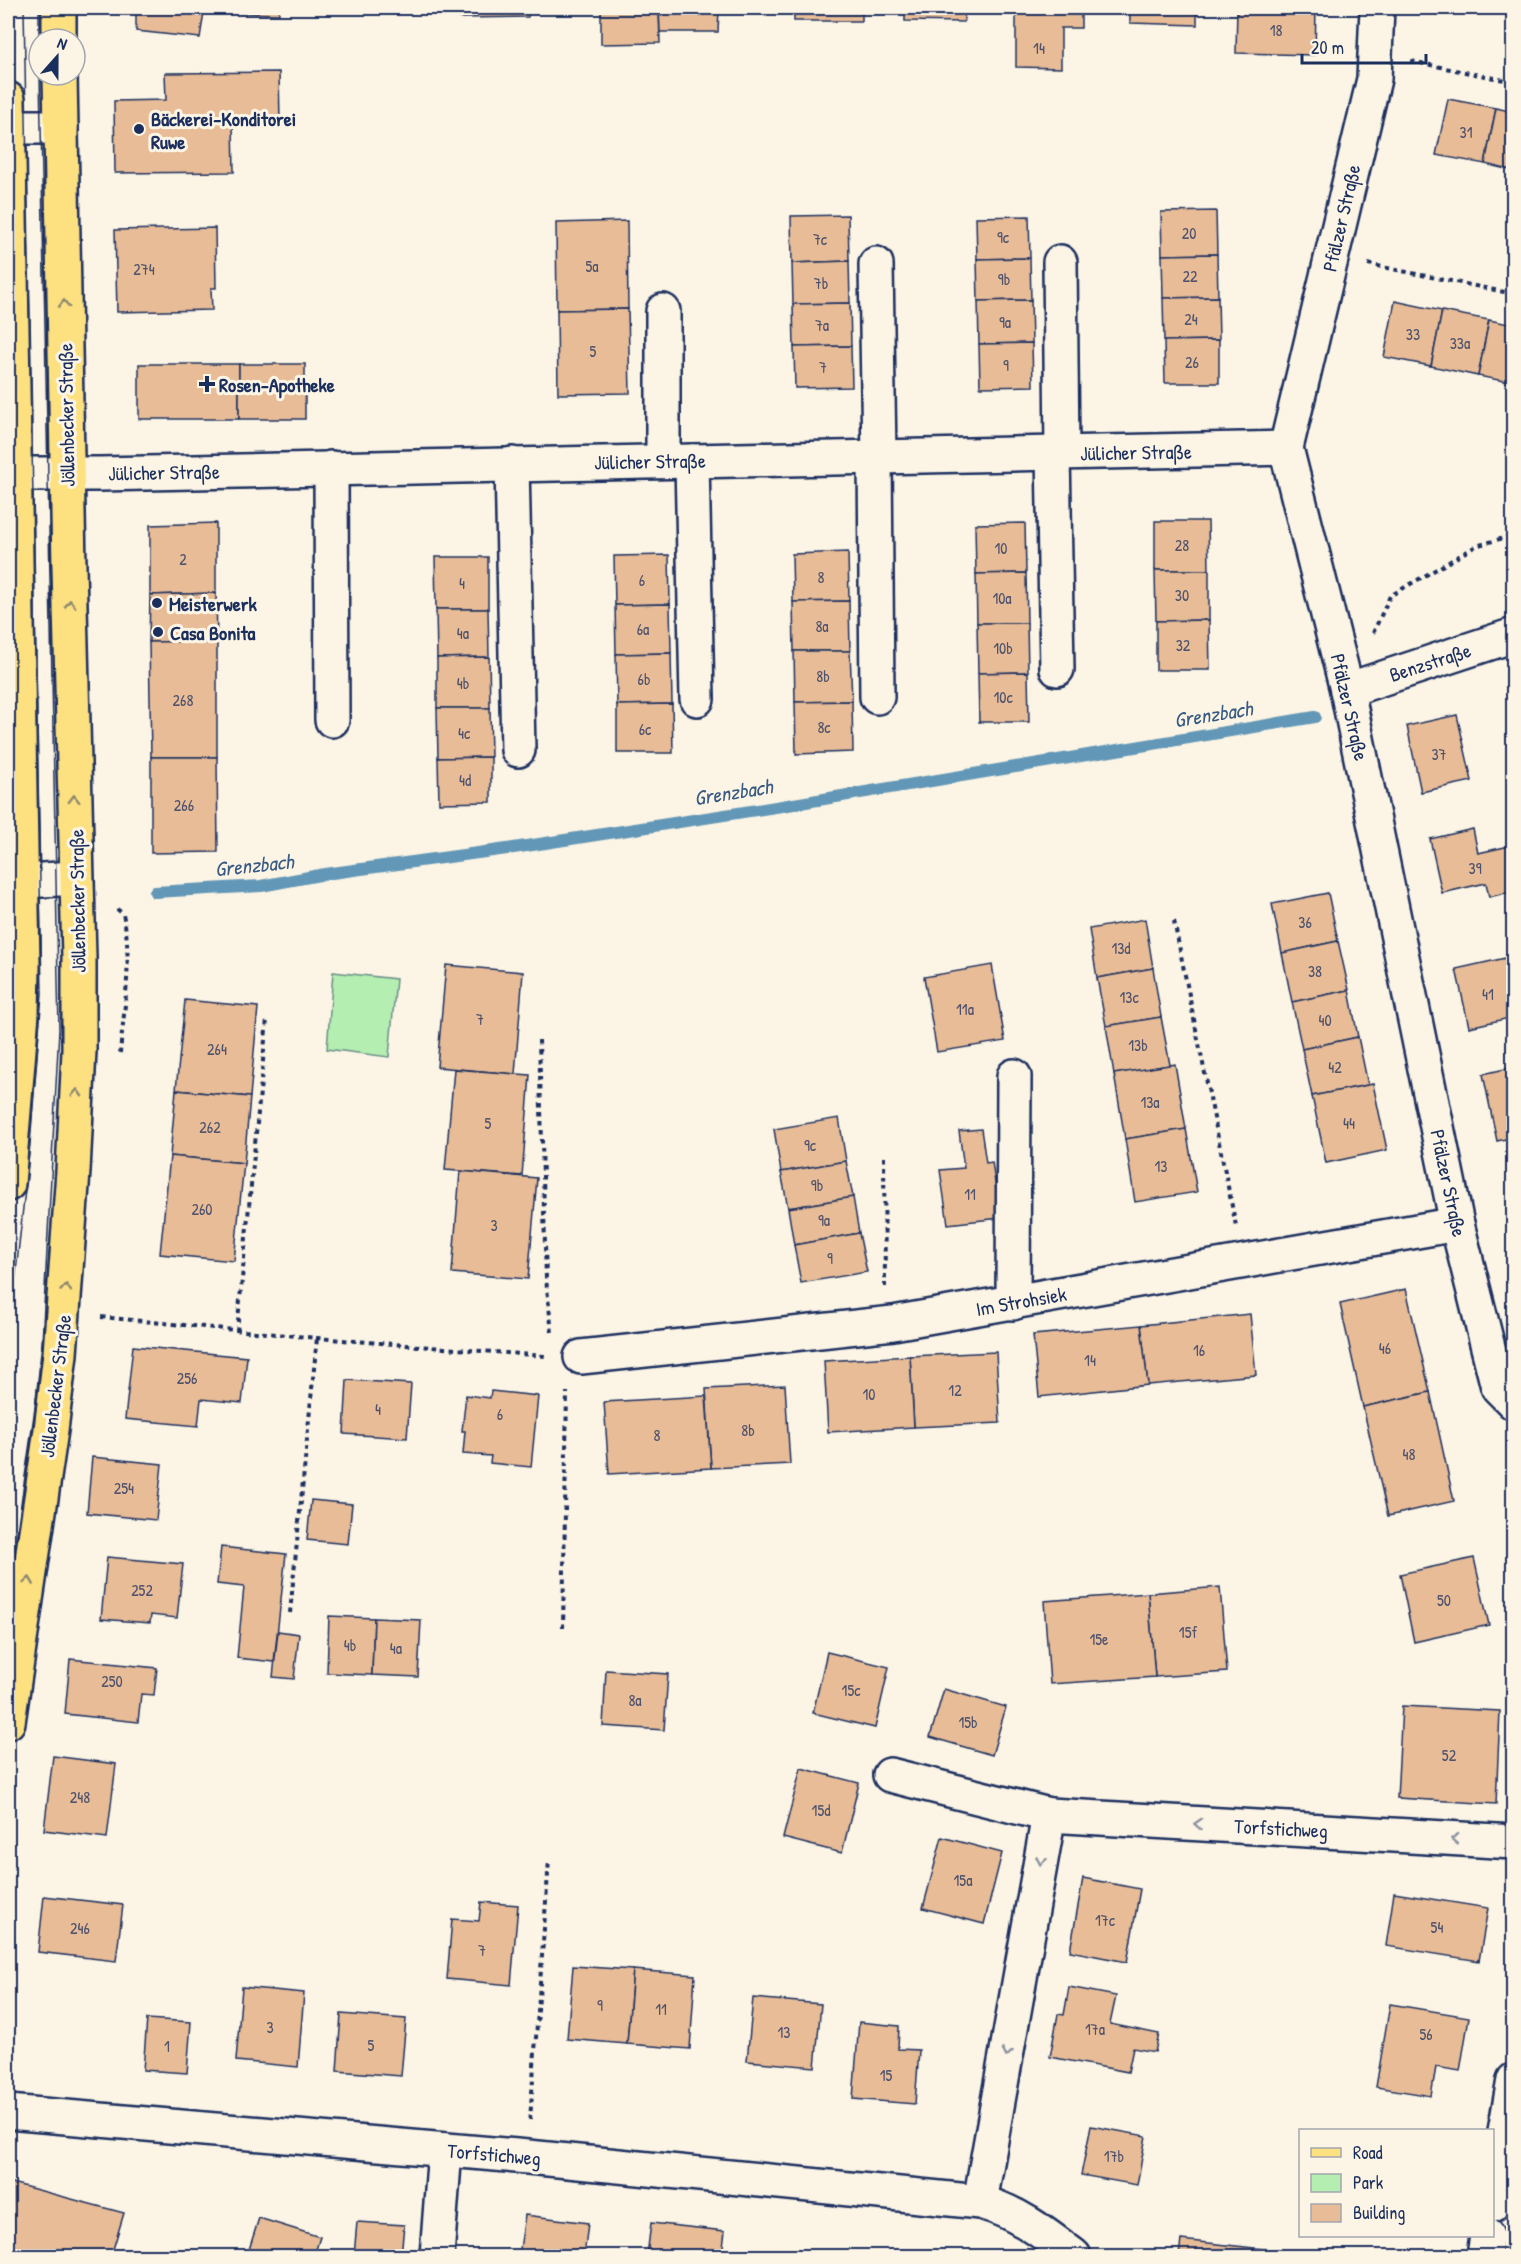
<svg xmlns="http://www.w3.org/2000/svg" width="1521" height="2264" font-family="'Patrick Hand',sans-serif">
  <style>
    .green { fill: #b5eeb1; stroke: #688e88; stroke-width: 1.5 }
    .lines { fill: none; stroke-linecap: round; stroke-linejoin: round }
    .stream { stroke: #6297b7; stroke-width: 12 }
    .building { fill: #e7bc97; stroke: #1b2f5e; stroke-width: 1.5 }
    .minor-casing { stroke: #1b2f5e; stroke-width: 38 }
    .major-casing { stroke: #1b2f5e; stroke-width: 38 }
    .path { stroke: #1b2f5e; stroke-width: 4; stroke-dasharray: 4.5 4.5; stroke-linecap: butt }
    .minor { stroke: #fcf5e5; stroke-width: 33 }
    .major { stroke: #fde080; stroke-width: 33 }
    .tram { stroke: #1b2f5e; stroke-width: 1.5 }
    .oneway { stroke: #8c886f }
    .oneway2 { stroke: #8c92a2 }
    .poi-dot { fill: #1b2f5e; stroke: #fcf5e5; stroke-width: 2 }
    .labels { text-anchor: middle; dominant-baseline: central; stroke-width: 6; stroke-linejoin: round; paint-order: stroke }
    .number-label { font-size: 16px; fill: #4e526c }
    .poi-label { font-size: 20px; font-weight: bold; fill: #1b2f5e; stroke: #fcf5e5; text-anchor: start }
    .street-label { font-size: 20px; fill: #1b2f5e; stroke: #fcf5e5 }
    .water-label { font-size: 21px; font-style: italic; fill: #395a83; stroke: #fcf5e5 }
  </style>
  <rect width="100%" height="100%" fill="#fcf5e5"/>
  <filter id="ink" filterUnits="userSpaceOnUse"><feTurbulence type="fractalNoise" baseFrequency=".0167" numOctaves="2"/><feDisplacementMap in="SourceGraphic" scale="12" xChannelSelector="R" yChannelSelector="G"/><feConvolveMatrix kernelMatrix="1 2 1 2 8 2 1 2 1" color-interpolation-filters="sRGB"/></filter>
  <g filter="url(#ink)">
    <!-- green -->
    <polygon class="green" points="333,972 396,979 389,1057 327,1049"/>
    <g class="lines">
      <!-- stream -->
      <polyline class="stream" points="155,892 261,886 325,874 507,849 782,806 1315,717"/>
    </g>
    <!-- building -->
    <g class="building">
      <polygon points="136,8 279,8 279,14 204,12 200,38 136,31"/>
      <polygon points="460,8 528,8 528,17 460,18"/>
      <polygon points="601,8 659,8 660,43 601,44"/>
      <polygon points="659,8 719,8 718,32 660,32"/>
      <rect x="794" y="8" width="68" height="13"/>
      <polygon points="905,8 965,8 964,22 905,21"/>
      <polygon points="1016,8 1081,8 1081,28 1061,28 1061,68 1016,67"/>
      <polygon points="1130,8 1197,8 1197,25 1130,23"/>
      <polygon points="1237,8 1316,8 1315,55 1236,53"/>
      <polygon points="279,72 280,122 233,123 234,172 115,173 114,101 166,100 165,73"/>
      <polygon points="1448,99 1496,108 1485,164 1436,155"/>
      <polygon points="1496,108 1514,112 1514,171 1485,164"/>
      <polygon points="1216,211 1217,254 1162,255 1161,212"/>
      <polygon points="848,215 849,261 792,263 791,216"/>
      <polygon points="1029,216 1030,258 977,259 976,217"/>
      <polygon points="627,221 628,309 557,310 556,223"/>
      <polygon points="215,228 216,288 211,288 212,310 117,312 115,230"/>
      <polygon points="1217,254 1218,297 1163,298 1162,255"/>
      <polygon points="1030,258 1031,300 978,301 977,259"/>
      <polygon points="849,261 850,303 793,304 792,263"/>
      <polygon points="1218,297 1219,340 1164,341 1163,298"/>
      <polygon points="1031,300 1032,343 979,344 978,301"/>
      <polygon points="1395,301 1442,311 1431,366 1384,357"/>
      <polygon points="850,303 851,346 794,347 793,304"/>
      <polygon points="628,309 630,393 558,394 557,310"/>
      <polygon points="1442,311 1489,320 1478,376 1431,366"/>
      <polygon points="1489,320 1514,325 1514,383 1478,376"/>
      <polygon points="1219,340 1219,383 1165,383 1164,341"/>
      <polygon points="1032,343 1033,386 980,387 979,344"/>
      <polygon points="851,346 852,387 795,388 794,347"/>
      <rect x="139" y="364" width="100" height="55"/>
      <rect x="239" y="364" width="66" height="55"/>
      <polygon points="1155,521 1208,521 1209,570 1155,570"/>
      <polygon points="216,523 216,593 150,595 150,525"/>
      <polygon points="1025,523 1026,573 976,574 975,524"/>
      <polygon points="848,552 849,601 793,602 792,554"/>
      <polygon points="669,555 670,604 615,605 614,556"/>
      <polygon points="435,557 488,557 488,609 436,609"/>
      <polygon points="1155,570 1209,570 1209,620 1156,621"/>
      <polygon points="1026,573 1027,623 977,623 976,574"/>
      <polygon points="216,593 217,641 149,642 150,595"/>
      <polygon points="849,601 850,651 794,651 793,602"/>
      <polygon points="670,604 671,653 616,654 615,605"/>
      <polygon points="436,609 488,609 489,657 437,658"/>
      <polygon points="1209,620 1210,670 1156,670 1156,621"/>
      <polygon points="977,623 1027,623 1028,672 978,673"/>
      <polygon points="217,641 217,757 151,757 149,642"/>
      <polygon points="794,651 850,651 852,701 795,702"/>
      <polygon points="671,653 672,704 617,705 616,654"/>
      <polygon points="489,657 490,708 437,708 437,658"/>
      <polygon points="1028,672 1029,722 979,722 978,673"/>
      <polygon points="852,701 853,752 796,754 795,702"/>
      <polygon points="672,704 673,753 617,753 617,705"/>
      <polygon points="437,708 490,708 491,757 438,758"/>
      <polygon points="1457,715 1472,781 1421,792 1407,726"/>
      <polygon points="151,757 217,757 218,852 151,853"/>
      <polygon points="491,757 491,802 439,803 438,758"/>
      <polygon points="1473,829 1478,853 1514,845 1514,891 1489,897 1486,883 1442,893 1430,839"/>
      <polygon points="1328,893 1338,941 1282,953 1272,904"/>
      <polygon points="1145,919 1153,968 1097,978 1089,929"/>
      <polygon points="1338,941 1349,990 1292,1002 1282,953"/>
      <polygon points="1510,957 1514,972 1514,1017 1469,1027 1456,969"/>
      <polygon points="446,965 523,972 515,1074 437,1067"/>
      <polygon points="992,965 1005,1041 937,1052 924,977"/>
      <polygon points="1153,968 1161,1017 1106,1026 1097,978"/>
      <polygon points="1349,990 1358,1037 1302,1049 1292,1002"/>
      <polygon points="185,1000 258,1007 250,1097 176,1090"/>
      <polygon points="1161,1017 1170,1065 1114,1074 1106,1026"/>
      <polygon points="1358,1037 1368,1085 1312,1096 1302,1049"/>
      <polygon points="1175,1064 1186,1129 1125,1139 1114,1074"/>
      <polygon points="1514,1067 1514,1137 1497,1141 1483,1074"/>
      <polygon points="454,1069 530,1075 522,1176 445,1170"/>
      <polygon points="1373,1084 1387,1150 1326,1163 1312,1096"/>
      <polygon points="176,1090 250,1097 244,1163 170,1156"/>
      <polygon points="839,1118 846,1161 781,1172 774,1129"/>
      <polygon points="981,1129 986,1163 992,1162 1000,1218 948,1224 940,1170 964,1168 959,1131"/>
      <polygon points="1186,1129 1197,1192 1135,1202 1125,1139"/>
      <polygon points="170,1156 244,1163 234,1261 160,1254"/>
      <polygon points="846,1161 853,1197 788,1208 781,1172"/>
      <polygon points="460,1171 537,1178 528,1279 452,1273"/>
      <polygon points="853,1197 859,1233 794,1245 788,1208"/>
      <polygon points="859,1233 867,1272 801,1283 794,1245"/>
      <polygon points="1406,1289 1430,1392 1363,1407 1340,1304"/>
      <polygon points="1250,1314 1256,1375 1148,1385 1141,1325"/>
      <polygon points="1141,1325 1148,1385 1039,1397 1033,1335"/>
      <polygon points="133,1346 247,1357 242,1403 201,1399 198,1426 125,1419"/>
      <polygon points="996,1352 1000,1423 914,1427 910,1356"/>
      <polygon points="910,1356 914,1427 828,1432 824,1361"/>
      <polygon points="347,1380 411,1384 407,1438 344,1434"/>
      <polygon points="785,1385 790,1464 711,1468 706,1389"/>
      <polygon points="491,1391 538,1396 531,1467 490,1463 491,1456 463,1454 465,1431 462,1431 466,1395 490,1398"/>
      <polygon points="1430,1392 1454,1501 1388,1516 1363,1407"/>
      <polygon points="706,1396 711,1468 609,1474 604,1402"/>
      <polygon points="92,1457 162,1464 156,1520 87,1513"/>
      <polygon points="311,1500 352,1504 348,1544 307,1540"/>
      <polygon points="221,1547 286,1554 274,1662 237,1658 244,1587 217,1584"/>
      <polygon points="107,1557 183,1564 177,1618 151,1615 150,1623 101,1619"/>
      <polygon points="1474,1558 1489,1625 1414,1642 1400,1574"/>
      <polygon points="1220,1587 1227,1672 1155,1677 1148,1593"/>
      <polygon points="1148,1593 1155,1677 1050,1684 1044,1601"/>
      <polygon points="329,1616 374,1618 372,1675 327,1673"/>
      <polygon points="374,1618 421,1620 418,1677 372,1675"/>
      <polygon points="278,1631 299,1634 294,1679 273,1677"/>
      <polygon points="827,1652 889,1667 875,1728 813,1713"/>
      <polygon points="70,1659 157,1668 154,1695 141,1694 138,1722 65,1714"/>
      <polygon points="606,1670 668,1674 664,1730 603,1726"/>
      <polygon points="944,1689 1006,1707 992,1755 930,1737"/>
      <polygon points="1402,1706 1500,1711 1496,1804 1397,1798"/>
      <polygon points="53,1756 116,1764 107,1838 44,1830"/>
      <polygon points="801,1768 859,1783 842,1853 783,1838"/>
      <polygon points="942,1837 1002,1853 984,1924 923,1908"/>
      <polygon points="1083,1878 1140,1889 1127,1962 1070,1951"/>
      <polygon points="1394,1893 1488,1908 1479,1961 1386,1946"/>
      <polygon points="44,1896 123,1905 116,1961 38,1952"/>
      <polygon points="481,1902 518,1905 511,1985 447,1979 452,1919 479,1921"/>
      <polygon points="573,1966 633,1970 627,2044 567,2039"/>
      <polygon points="633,1970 695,1975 690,2049 627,2044"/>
      <polygon points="242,1987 304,1993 298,2067 236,2061"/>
      <polygon points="1069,1987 1116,1996 1110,2024 1159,2034 1155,2052 1133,2048 1128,2072 1050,2057 1058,2014 1064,2015"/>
      <polygon points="753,1998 821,2004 815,2067 747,2061"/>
      <polygon points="1390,2004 1469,2017 1460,2071 1436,2067 1431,2096 1376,2087"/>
      <polygon points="341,2014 406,2019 401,2076 337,2071"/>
      <polygon points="147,2019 191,2022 187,2073 143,2070"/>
      <polygon points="859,2022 899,2026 898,2049 919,2050 915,2104 853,2099"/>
      <polygon points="1091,2126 1146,2136 1137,2185 1081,2175"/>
      <polygon points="8,2182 124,2213 111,2256 8,2256"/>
      <polygon points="525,2215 588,2223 584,2256 519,2256"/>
      <polygon points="259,2218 320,2237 314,2256 247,2256"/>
      <polygon points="357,2222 404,2225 401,2256 354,2256"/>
      <polygon points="651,2223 725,2231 722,2256 647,2256"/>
      <polygon points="1181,2240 1272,2250 1271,2256 1179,2256"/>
    </g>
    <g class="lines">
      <!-- minor casing -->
      <g class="minor-casing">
        <g id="minor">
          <polyline points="1377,8 1374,79 1286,448 1347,690 1457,1224 1498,1387 1514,1403"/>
          <polyline points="8,127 61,127"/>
          <polyline points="1060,262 1062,453"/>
          <polyline points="876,264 879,457"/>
          <polyline points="1053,453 1057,669"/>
          <polyline points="875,457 877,697"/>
          <polyline points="663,461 663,311"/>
          <polyline points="692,461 697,699"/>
          <polyline points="512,464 518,750"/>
          <polyline points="331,468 332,720"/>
          <polyline points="15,474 100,474 1286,448"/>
          <polyline points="1347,690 1514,635"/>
          <polyline points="8,882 76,878"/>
          <polyline points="1013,1303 1014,1076"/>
          <polyline points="581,1357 893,1323 1457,1224"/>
          <polyline points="890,1775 1049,1815"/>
          <path d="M8,2112L528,2157L980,2202C1017,2212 1044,2233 1074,2256"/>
          <polyline points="980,2202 1049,1815 1514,1842"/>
          <polyline points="1492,2205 1514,2080"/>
          <polyline points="437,2256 445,2150"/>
          <polyline points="1484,2256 1487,2236"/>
        </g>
      </g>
      <!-- major casing -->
      <g class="major-casing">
        <g id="major">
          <polyline points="59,8 59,39"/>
          <polyline points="8,99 23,967 22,1013 8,1184"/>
          <polyline points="8,1722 51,1430 60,1354 73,1171 79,1051 79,958 69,567 60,75"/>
        </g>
      </g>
      <!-- path -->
      <g class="path">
        <polyline points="1411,61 1514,82"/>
        <polyline points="1368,264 1514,294"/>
        <polyline points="1373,633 1390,596 1476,546 1514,535"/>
        <path d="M117,909L123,914C133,959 124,1008 120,1053"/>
        <polyline points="1174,921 1236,1226"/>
        <polyline points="539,1040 546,1279 552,1333"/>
        <polyline points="884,1157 885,1287"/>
        <polyline points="101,1317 317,1338 545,1356"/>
        <polyline points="237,1331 267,1019"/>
        <polyline points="290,1613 317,1338"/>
        <polyline points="563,1628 567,1392"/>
        <polyline points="530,2120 549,1860"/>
      </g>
      <!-- minor -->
      <use href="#minor" class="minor"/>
      <!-- major -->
      <use href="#major" class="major"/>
      <!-- tram -->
      <g class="tram">
        <polyline points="39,8 39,39"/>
        <polyline points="8,1345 30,1144 42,994 24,8"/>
        <polyline points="8,1593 35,1408 42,1343 59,1030 40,75"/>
      </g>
    </g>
    <!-- one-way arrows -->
    <defs><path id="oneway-chevron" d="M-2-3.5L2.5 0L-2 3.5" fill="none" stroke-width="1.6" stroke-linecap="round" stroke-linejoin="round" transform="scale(1.5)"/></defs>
    <g class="oneway">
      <use href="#oneway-chevron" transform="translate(64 304) rotate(-91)"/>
      <use href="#oneway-chevron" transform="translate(70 604) rotate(-91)"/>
      <use href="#oneway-chevron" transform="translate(74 799) rotate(-91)"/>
      <use href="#oneway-chevron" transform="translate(77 1093) rotate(-87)"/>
      <use href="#oneway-chevron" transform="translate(66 1288) rotate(-86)"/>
      <use href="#oneway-chevron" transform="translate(29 1581) rotate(-82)"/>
    </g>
    <g class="oneway2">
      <use href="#oneway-chevron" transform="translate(1198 1824) rotate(-177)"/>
      <use href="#oneway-chevron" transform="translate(1455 1839) rotate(-177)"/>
      <use href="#oneway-chevron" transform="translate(1041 1861) rotate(100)"/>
      <use href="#oneway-chevron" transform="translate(1007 2053) rotate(100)"/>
    </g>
  </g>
  <!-- markers -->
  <g class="poi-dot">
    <circle cx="139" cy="129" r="6"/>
    <path d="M204 375h6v6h6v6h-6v6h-6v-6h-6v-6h6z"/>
    <circle cx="157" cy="603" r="6"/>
    <circle cx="158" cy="632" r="6"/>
  </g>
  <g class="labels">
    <!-- number labels -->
    <g class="number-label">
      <text x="1276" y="30">18</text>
      <text x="1039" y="48">14</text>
      <text x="1466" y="132">31</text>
      <text x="1189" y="233">20</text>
      <text x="1003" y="237">9c</text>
      <text x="820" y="239">7c</text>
      <text x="592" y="266">5a</text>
      <text x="144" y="269">274</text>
      <text x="1190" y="276">22</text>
      <text x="1004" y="279">9b</text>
      <text x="821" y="283">7b</text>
      <text x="1191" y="319">24</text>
      <text x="1005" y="322">9a</text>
      <text x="822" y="325">7a</text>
      <text x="1413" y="334">33</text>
      <text x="1460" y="343">33a</text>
      <text x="593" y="351">5</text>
      <text x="1192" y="362">26</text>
      <text x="1006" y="365">9</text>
      <text x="823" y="367">7</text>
      <text x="1182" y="545">28</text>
      <text x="1001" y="548">10</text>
      <text x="183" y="559">2</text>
      <text x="821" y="577">8</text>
      <text x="642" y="580">6</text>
      <text x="462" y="583">4</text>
      <text x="1182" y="595">30</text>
      <text x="1002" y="598">10a</text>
      <text x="822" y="626">8a</text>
      <text x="643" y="629">6a</text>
      <text x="463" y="633">4a</text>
      <text x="1183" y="645">32</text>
      <text x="1003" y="648">10b</text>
      <text x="823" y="676">8b</text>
      <text x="644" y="679">6b</text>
      <text x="463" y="683">4b</text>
      <text x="1003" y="697">10c</text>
      <text x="183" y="700">268</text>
      <text x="824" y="727">8c</text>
      <text x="645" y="729">6c</text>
      <text x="464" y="733">4c</text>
      <text x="1439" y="754">37</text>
      <text x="465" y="780">4d</text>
      <text x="184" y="805">266</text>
      <text x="1475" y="868">39</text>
      <text x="1305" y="922">36</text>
      <text x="1121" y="948">13d</text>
      <text x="1315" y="971">38</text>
      <text x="1488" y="994">41</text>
      <text x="1129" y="997">13c</text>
      <text x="965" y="1009">11a</text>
      <text x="480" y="1019">7</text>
      <text x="1325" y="1020">40</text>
      <text x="1138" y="1045">13b</text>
      <text x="217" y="1049">264</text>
      <text x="1335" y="1067">42</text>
      <text x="1150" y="1102">13a</text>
      <text x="488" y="1123">5</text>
      <text x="1349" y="1123">44</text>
      <text x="210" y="1127">262</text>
      <text x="810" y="1145">9c</text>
      <text x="1161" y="1166">13</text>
      <text x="817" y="1185">9b</text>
      <text x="970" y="1194">11</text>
      <text x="202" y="1209">260</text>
      <text x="824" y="1220">9a</text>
      <text x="494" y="1225">3</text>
      <text x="830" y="1258">9</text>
      <text x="1385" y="1348">46</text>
      <text x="1199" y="1350">16</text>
      <text x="1090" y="1360">14</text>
      <text x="187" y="1378">256</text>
      <text x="955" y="1390">12</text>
      <text x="869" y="1394">10</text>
      <text x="378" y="1409">4</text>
      <text x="500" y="1414">6</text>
      <text x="748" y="1430">8b</text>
      <text x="657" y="1435">8</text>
      <text x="1409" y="1454">48</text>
      <text x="124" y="1488">254</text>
      <text x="142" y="1590">252</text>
      <text x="1444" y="1600">50</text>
      <text x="1188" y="1632">15f</text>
      <text x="1099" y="1639">15e</text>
      <text x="350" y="1645">4b</text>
      <text x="396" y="1648">4a</text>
      <text x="112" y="1681">250</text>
      <text x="851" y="1690">15c</text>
      <text x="635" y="1700">8a</text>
      <text x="968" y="1722">15b</text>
      <text x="1449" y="1755">52</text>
      <text x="80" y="1797">248</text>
      <text x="821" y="1810">15d</text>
      <text x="963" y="1880">15a</text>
      <text x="1105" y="1920">17c</text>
      <text x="1437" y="1927">54</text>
      <text x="80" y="1928">246</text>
      <text x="482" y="1950">7</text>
      <text x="600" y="2005">9</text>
      <text x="661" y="2009">11</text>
      <text x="270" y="2027">3</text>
      <text x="1095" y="2029">17a</text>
      <text x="784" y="2032">13</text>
      <text x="1426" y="2034">56</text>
      <text x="371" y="2045">5</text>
      <text x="167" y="2046">1</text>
      <text x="886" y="2075">15</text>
      <text x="1114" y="2156">17b</text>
    </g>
    <!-- poi labels -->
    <g class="poi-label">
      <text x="151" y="118">Bäckerei-Konditorei<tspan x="151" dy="23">Ruwe</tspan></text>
      <text x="219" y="384">Rosen-Apotheke</text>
      <text x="169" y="603">Meisterwerk</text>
      <text x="170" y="632">Casa Bonita</text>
    </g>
    <!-- street labels -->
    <g class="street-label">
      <text transform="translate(1341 218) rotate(-77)">Pfälzer Straße</text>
      <text transform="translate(66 415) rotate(-91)">Jöllenbecker Straße</text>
      <text transform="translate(1136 452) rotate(-1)">Jülicher Straße</text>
      <text transform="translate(650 461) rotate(-1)">Jülicher Straße</text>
      <text transform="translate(164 472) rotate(-1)">Jülicher Straße</text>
      <text transform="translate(1430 662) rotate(-18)">Benzstraße</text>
      <text transform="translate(1350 707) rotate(77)">Pfälzer Straße</text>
      <text transform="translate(77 901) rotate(-91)">Jöllenbecker Straße</text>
      <text transform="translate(1449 1183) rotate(78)">Pfälzer Straße</text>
      <text transform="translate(1021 1301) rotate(-10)">Im Strohsiek</text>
      <text transform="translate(55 1386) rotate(-83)">Jöllenbecker Straße</text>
      <text transform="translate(1281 1828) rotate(3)">Torfstichweg</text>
      <text transform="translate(494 2154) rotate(5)">Torfstichweg</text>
    </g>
    <!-- water labels -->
    <g class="water-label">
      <text transform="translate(1213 714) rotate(-9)">Grenzbach</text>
      <text transform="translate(733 792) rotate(-9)">Grenzbach</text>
      <text transform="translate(254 865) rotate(-6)">Grenzbach</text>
    </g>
  </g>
  <!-- margin -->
  <rect width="1521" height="2264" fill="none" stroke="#fcf5e5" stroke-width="30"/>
  <rect x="15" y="15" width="1491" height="2234" fill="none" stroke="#1b2f5e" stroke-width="2" filter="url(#ink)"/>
  <!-- legend -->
  <rect x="1299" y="2129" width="195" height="108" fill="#fcf5e5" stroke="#a2a6af" stroke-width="1.5"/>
  <rect x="1311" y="2148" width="30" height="9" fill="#fde080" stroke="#a2a6af" stroke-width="1.5"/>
  <text x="1353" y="2159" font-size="18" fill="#1b2f5e">Road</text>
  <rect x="1311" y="2174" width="30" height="18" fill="#b5eeb1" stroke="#a2a6af" stroke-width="1.5"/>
  <text x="1353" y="2189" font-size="18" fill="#1b2f5e">Park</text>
  <rect x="1311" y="2204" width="30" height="18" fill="#e7bc97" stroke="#a2a6af" stroke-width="1.5"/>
  <text x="1353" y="2219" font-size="18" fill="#1b2f5e">Building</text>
  <!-- north arrow -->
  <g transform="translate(57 57) rotate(21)"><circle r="28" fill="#fcf5e5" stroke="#a2a6af" stroke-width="1.5"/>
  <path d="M0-4.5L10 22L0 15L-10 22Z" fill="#1b2f5e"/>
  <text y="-9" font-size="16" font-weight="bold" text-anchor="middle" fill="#1b2f5e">N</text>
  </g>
  <!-- scale -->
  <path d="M1302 54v9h124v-9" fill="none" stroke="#1b2f5e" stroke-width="3"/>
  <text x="1311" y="54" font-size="18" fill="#1b2f5e" stroke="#fcf5e5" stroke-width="4.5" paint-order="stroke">20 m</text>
</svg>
